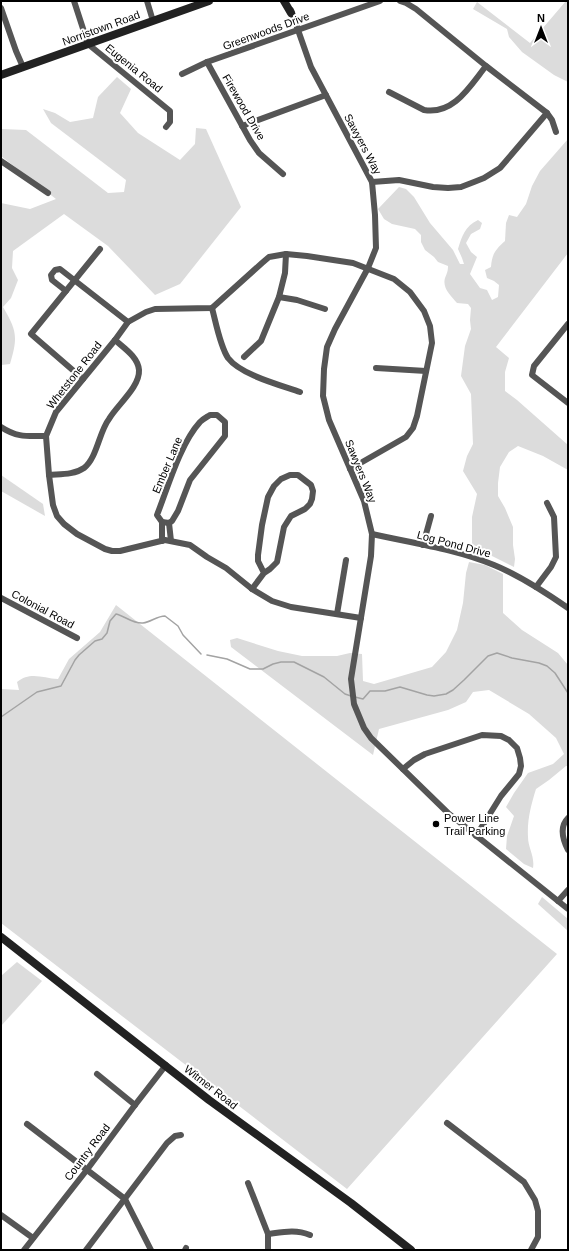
<svg xmlns="http://www.w3.org/2000/svg" width="569" height="1251" font-family="Helvetica,sans-serif">
  <style>
    .green { fill: #dcdcdc }
    .lines { fill: none; stroke-linecap: round; stroke-linejoin: round }
    .stream { stroke: #a3a3a3; stroke-width: 1.5 }
    .street { stroke: #555; stroke-width: 6 }
    .secondary { stroke: #222; stroke-width: 8 }
    .poi-dot { fill: #000; stroke: #fff; stroke-width: 1.5 }
    .labels { text-anchor: middle; dominant-baseline: central; stroke-width: 4; stroke-linejoin: round; paint-order: stroke }
    .street-label { font-size: 11px; fill: #000; stroke: #fff }
    .poi-label { font-size: 11px; fill: #000; stroke: #fff; text-anchor: start }
  </style>
  <rect width="100%" height="100%" fill="#fff"/>
  <!-- green -->
  <g class="green">
    <polygon points="566,1 568,1 568,82 554,75 522,52 509,37 507,29 473,9 477,2 530,43"/>
    <path d="M117,77L131,89L120,113L138,133L180,160L195,144L196,128L206,129L241,207L180,284L155,295L108,246L64,214L13,251L12,268L18,280L11,298L3,307C17,331 18,337 10,364L1,365V203L30,209L56,199L1,156V129L26,130L108,193L124,192L126,180L51,123L43,109L55,113L70,122L93,118L98,97Z"/>
    <path d="M568,139V253L496,347L509,358L505,372V391L517,400L568,445V470L543,456L518,446L509,452L500,467L498,483V496L505,508L513,527V545L515,559L514,567L472,546V517L477,494L463,471L467,456L473,444L471,394L461,376L465,346L471,329L470,320L471,308L468,304L457,303C451,296 442,288 445,278C447,273 448,271 448,266L438,262L434,257L425,250L421,242V235L415,229L392,224L384,219L378,209L399,187L406,189L414,197L430,223L453,250L460,264H464L462,258L458,249C462,236 465,226 478,220L482,223L480,229L471,234L466,243L471,252L477,257L470,274L480,288L487,290L492,300L498,297L499,285L494,281L487,278L485,270L491,267C492,254 495,250 505,241L506,223L509,215L517,217L526,204L532,186L540,171Z"/>
    <polygon points="1,475 43,504 45,516 1,491"/>
    <path d="M469,562L485,565L503,574V613L522,630L558,653L568,665V766H566L549,780L536,789C531,805 527,820 528,837C528,848 535,856 533,868L524,864L506,849L507,836L514,816L506,807L514,793L528,773L553,764L564,754L556,738L529,714L489,690L473,692L466,702L448,710L379,729L373,755L231,647L230,640L237,638L278,651L302,656H337L350,653L362,654L363,681L374,684L432,667L446,652L457,630L463,603L466,573Z"/>
    <path d="M116,605L557,954L347,1189L1,923V689L19,690L17,682C30,671 43,678 58,679L69,659L100,632Z"/>
    <polygon points="542,897 568,919 568,931 538,904"/>
    <polygon points="17,962 42,981 1,1026 1,976"/>
  </g>
  <g class="lines">
    <!-- stream -->
    <g class="stream">
      <polyline points="207,655 227,659 250,669 263,669 273,664 281,662 294,662 324,677 345,694 351,696"/>
      <polyline points="355,697 363,699 370,691 385,691 400,687 427,695 434,696 446,694 453,690 464,680 488,656 497,653 512,658 539,663 547,666 555,673 568,693"/>
      <path d="M1,717L37,692L61,686L75,660L79,655L95,641L102,639L107,633L110,621L116,614C125,616 133,624 143,623C151,622 157,616 165,616L178,626L183,635L201,654"/>
    </g>
    <!-- street -->
    <g class="street">
      <polyline points="74,1 88,44 170,111 170,122 166,127"/>
      <polyline points="147,1 153,21"/>
      <polyline points="400,1 406,3 416,9 486,66 547,113 552,120 556,132"/>
      <polyline points="1,8 16,51 23,67"/>
      <polyline points="291,10 311,67 372,182 375,215 376,248 368,268 335,329 327,347 324,369 323,396 329,420 364,501 372,534 371,556 351,679 354,704 364,728 371,738 448,813 568,909"/>
      <polyline points="207,62 250,140 259,153 283,174"/>
      <polyline points="182,74 207,62 380,1"/>
      <path d="M389,92L424,110C454,115 470,86 486,66"/>
      <polyline points="242,126 326,95"/>
      <polyline points="1,161 48,193"/>
      <polyline points="372,182 399,180 433,187 448,188 461,187 474,182 484,178 500,168 547,113"/>
      <polyline points="66,291 52,280 51,275 55,270 60,269 128,322"/>
      <polyline points="279,297 297,300 325,309"/>
      <path d="M212,308C216,323 220,346 228,358C241,375 280,385 300,392"/>
      <polyline points="568,324 534,366 532,375 568,403"/>
      <polyline points="244,357 261,341 279,297 285,273 286,254"/>
      <polyline points="376,368 426,371"/>
      <polyline points="83,379 31,334 100,249"/>
      <path d="M210,415H217L225,422V436L190,480L178,511L172,521L169,523L162,522L157,515C168,487 180,444 200,422C203,419 207,417 210,415Z"/>
      <path d="M1,427C18,438 27,436 46,436"/>
      <polyline points="350,469 406,437 413,428 417,416 432,343 430,326 424,311 410,292 394,279 353,263 307,256 286,254 269,257 262,263 212,308 155,309 146,312 128,322 115,340 56,412 46,436 49,475 53,505 57,516 64,524 77,534 105,549 112,551 120,551 165,540 190,545 207,557 226,568 252,589 272,601 291,607 361,618"/>
      <path d="M49,475C60,474 74,475 84,468C97,458 99,432 109,419C117,405 140,387 139,370C138,357 124,348 115,340"/>
      <polyline points="169,523 171,541"/>
      <path d="M372,534C412,543 456,549 494,565C521,576 545,592 568,608"/>
      <polyline points="162,541 162,522"/>
      <polyline points="423,545 431,516"/>
      <polyline points="536,587 551,567 556,557 554,517 547,503"/>
      <polyline points="252,589 264,573 270,569 277,562 284,527 291,516 305,509 310,504 312,499 313,491 311,485 298,475 290,475 281,479 274,486 268,497 262,525 258,555 258,561 264,573"/>
      <polyline points="1,598 77,638"/>
      <polyline points="337,614 346,560"/>
      <polyline points="403,769 414,760 425,754 482,735 501,736 509,740 517,748 520,758 521,766 519,774 501,796 476,836"/>
      <path d="M568,818C559,827 563,840 568,850"/>
      <polyline points="558,901 568,890"/>
      <polyline points="97,1074 135,1105"/>
      <polyline points="447,1123 524,1182 535,1200 538,1211 538,1237 531,1250"/>
      <polyline points="27,1124 125,1199 151,1250"/>
      <polyline points="248,1183 268,1234 268,1250"/>
      <polyline points="1,1215 33,1238"/>
      <path d="M268,1234C283,1232 296,1229 310,1235"/>
      <polyline points="24,1250 86,1171 135,1105 166,1065"/>
      <polyline points="86,1250 167,1143 175,1136 181,1135"/>
      <polyline points="185,1250 186,1248"/>
    </g>
    <!-- secondary -->
    <g class="secondary">
      <polyline points="284,1 291,13"/>
      <polyline points="1,75 209,1"/>
      <polyline points="1,937 209,1100 351,1203 411,1250"/>
    </g>
  </g>
  <!-- markers -->
  <circle class="poi-dot" cx="436" cy="824" r="4"/>
  <g class="labels">
    <!-- street labels -->
    <g class="street-label">
      <text transform="translate(101 28) rotate(-20)">Norristown Road</text>
      <text transform="translate(266 31) rotate(-20)">Greenwoods Drive</text>
      <text transform="translate(134 68) rotate(39)">Eugenia Road</text>
      <text transform="translate(244 107) rotate(60)">Firewood Drive</text>
      <text transform="translate(363 144) rotate(62)">Sawyers Way</text>
      <text transform="translate(74 375) rotate(-52)">Whetstone Road</text>
      <text transform="translate(167 465) rotate(-67)">Ember Lane</text>
      <text transform="translate(361 471) rotate(68)">Sawyers Way</text>
      <text transform="translate(454 544) rotate(15)">Log Pond Drive</text>
      <text transform="translate(43 609) rotate(28)">Colonial Road</text>
      <text transform="translate(211 1087) rotate(38)">Witmer Road</text>
      <text transform="translate(87 1152) rotate(-53)">Country Road</text>
    </g>
    <!-- poi labels -->
    <g class="poi-label">
      <text x="444" y="818">Power Line<tspan x="444" dy="13">Trail Parking</tspan></text>
    </g>
  </g>
  <!-- border -->
  <rect width="569" height="1251" fill="none" stroke="#000000" stroke-width="4"/>
  <!-- north arrow -->
  <g transform="translate(541 28)" stroke="#ffffff" stroke-width="3" paint-order="stroke">
  <path d="M0-3L7 15L0 10L-7 15Z" fill="#000000"/>
  <text y="-6" font-size="11" font-weight="bold" text-anchor="middle" fill="#000000">N</text>
  </g>
</svg>
